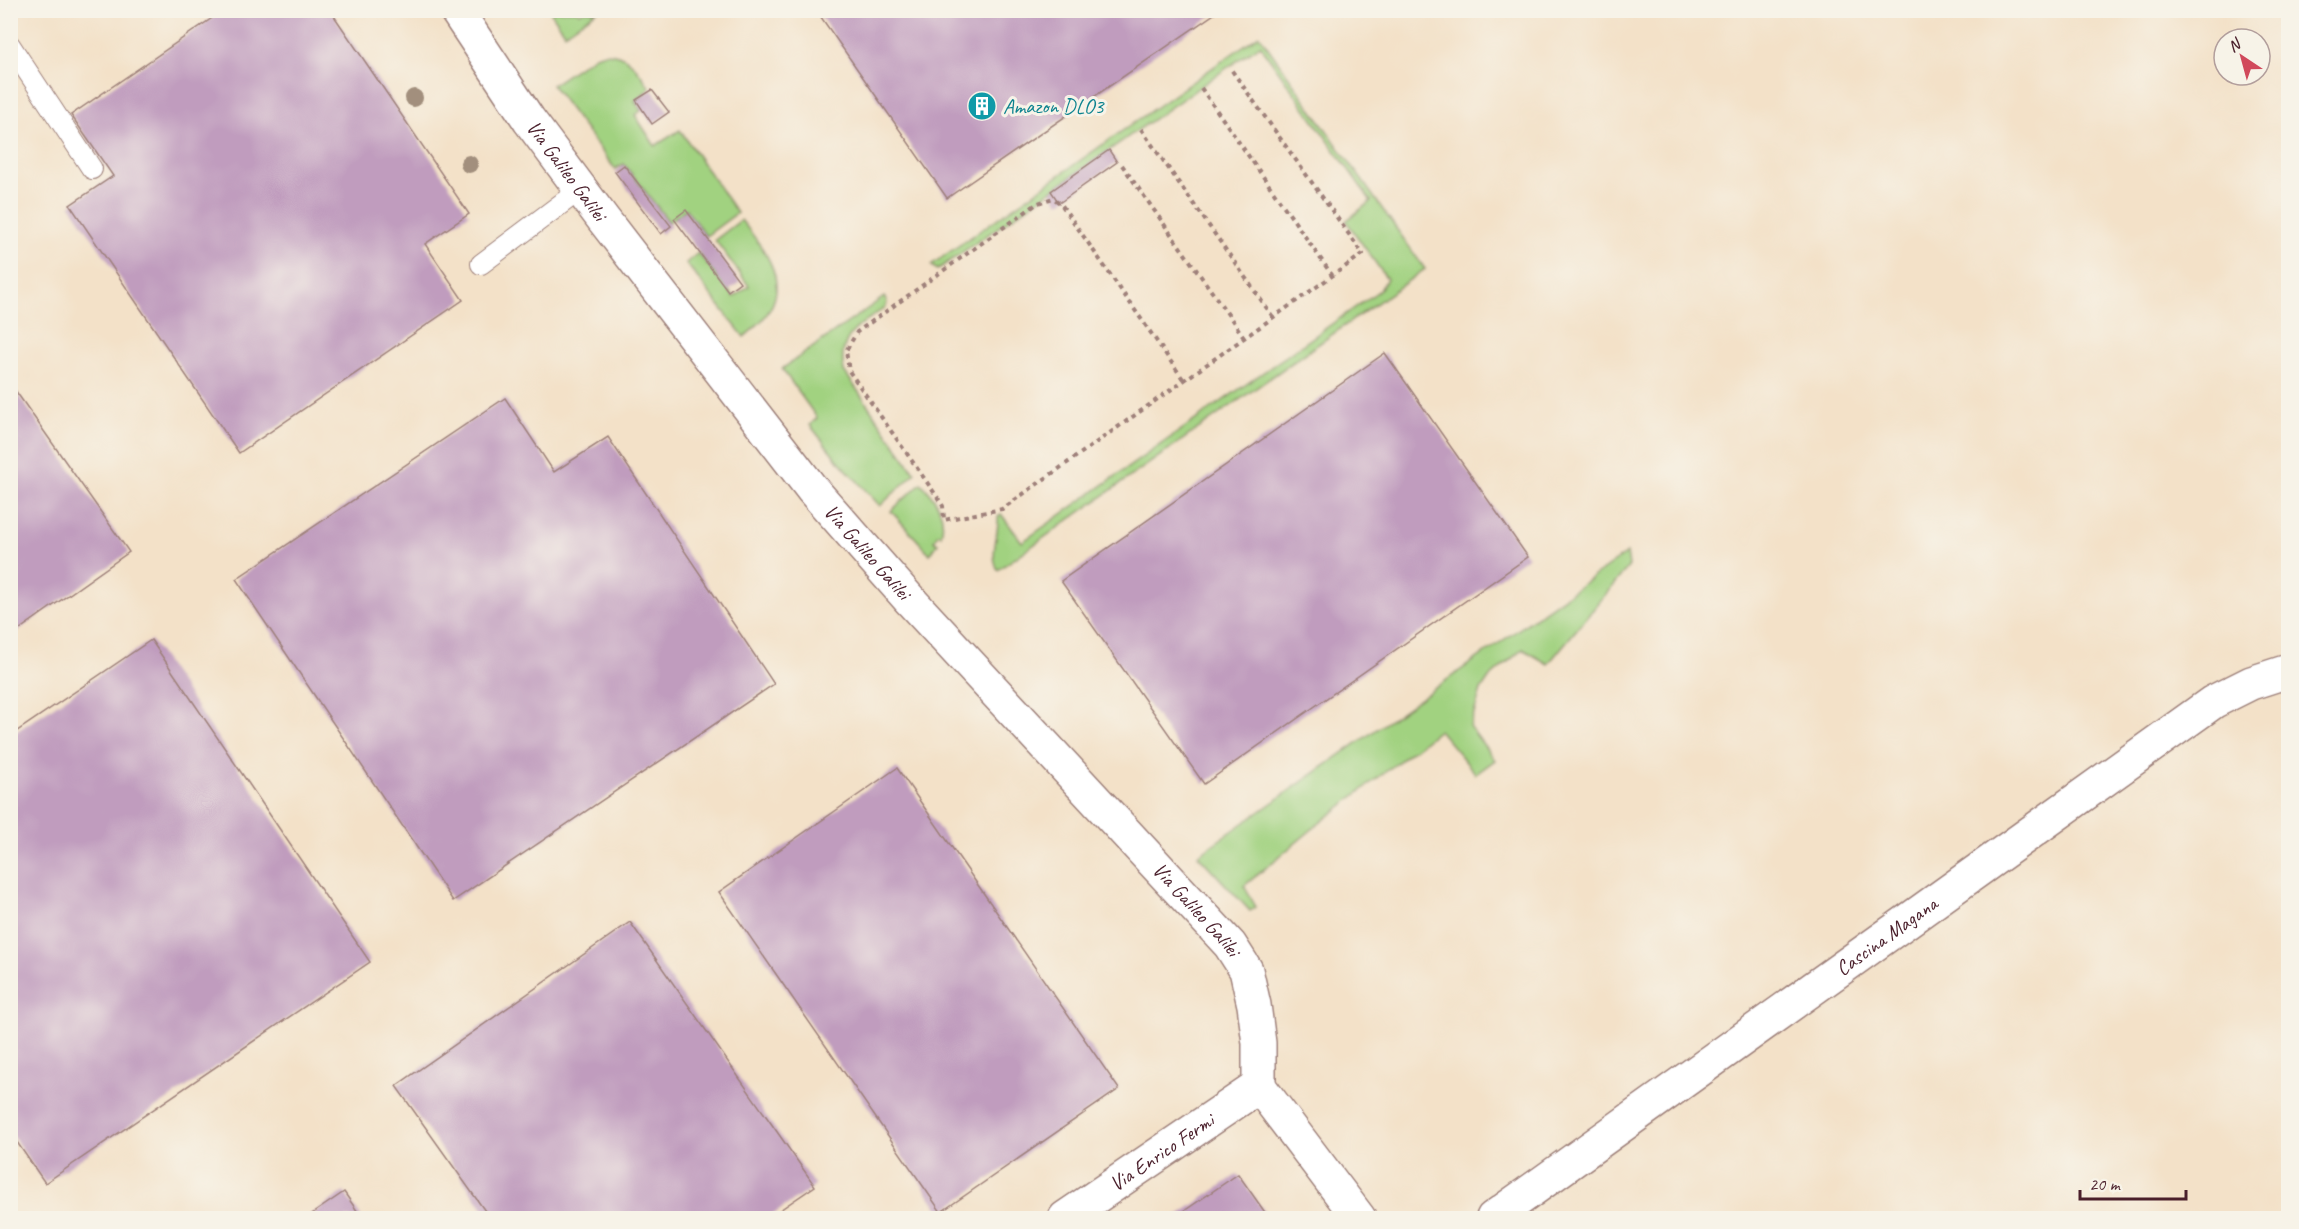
<svg xmlns="http://www.w3.org/2000/svg" width="2299" height="1229" font-family="Caveat,sans-serif">
  <style>
    .green { fill: #a1d280; stroke: #767856; stroke-width: 1.5 }
    .building { fill: #c09cbe }
    .lines { fill: none; stroke-linecap: round; stroke-linejoin: round }
    .lane-casing { stroke: #9e807a; stroke-width: 22 }
    .street-casing { stroke: #9e807a; stroke-width: 36 }
    .path { stroke: #9e807a; stroke-width: 4; stroke-dasharray: 4.5 4.5; stroke-linecap: butt }
    .lane { stroke: #fff; stroke-width: 20 }
    .street { stroke: #fff; stroke-width: 33 }
    .tree { fill: #a28f7d }
    .labels { text-anchor: middle; dominant-baseline: central; stroke-width: 6; stroke-linejoin: round; paint-order: stroke }
    .culture-label { font-size: 21px; fill: #0d838f; stroke: #f7f3e8; text-anchor: start }
    .street-label { font-size: 21px; fill: #4a1f2b; stroke: #f7f3e8 }
  </style>
  <rect width="100%" height="100%" fill="#f7f3e8"/>
  <filter id="ink" filterUnits="userSpaceOnUse"><feTurbulence type="fractalNoise" baseFrequency=".0167" numOctaves="2"/><feDisplacementMap in="SourceGraphic" scale="12" xChannelSelector="R" yChannelSelector="G"/><feConvolveMatrix kernelMatrix="1 2 1 2 8 2 1 2 1" color-interpolation-filters="sRGB"/></filter>
  <filter id="wash" filterUnits="userSpaceOnUse"><feTurbulence type="fractalNoise" baseFrequency=".008" numOctaves="4" result="noise"/><feDisplacementMap in="SourceGraphic" scale="24" xChannelSelector="R" yChannelSelector="G"/><feGaussianBlur stdDeviation="1.35" result="paint"/><feColorMatrix in="noise" values="0 0 0 0 0 0 0 0 0 0 0 0 0 0 0 0 0 1.4 0 .05"/><feComposite in="paint" operator="in"/></filter>
  <g filter="url(#wash)">
    <rect width="100%" height="100%" fill="#f3e1c8"/>
    <!-- green -->
    <g class="green">
      <polygon points="550,11 577,11 579,13 584,11 597,11 565,33"/>
      <path d="M1259,35L1425,269L998,570C989,555 999,534 998,517L1001,514L1022,542L1380,290L1387,279L1346,221L1371,201L1260,45L937,270L931,265Z"/>
      <path d="M605,53C629,53 638,70 650,88L635,101L641,111L635,115L655,146L680,130L737,213L706,236L686,209L669,222L624,164L615,169L552,85L595,56Z"/>
      <path d="M741,220C760,244 789,277 770,309C764,321 753,329 744,337L686,263L698,253L734,297L749,286L715,240Z"/>
      <path d="M884,297L887,302L886,307C860,326 837,334 844,371L915,473L880,506L836,458L810,425L817,418L782,369Z"/>
      <path d="M921,483C934,496 947,515 941,535L938,534L934,541L938,543L930,554L891,511Z"/>
      <polygon points="1627,553 1629,566 1548,664 1523,649 1489,678 1481,690 1470,727 1495,760 1476,774 1439,730 1316,826 1244,886 1256,907 1250,911 1198,855"/>
    </g>
    <g id="blocks">
      <!-- building -->
      <g class="building">
        <polygon points="224,10 330,10 469,214 425,244 463,300 239,453 70,205 113,176 71,115"/>
        <polygon points="816,10 1211,10 1214,14 947,198"/>
        <polygon points="652,90 669,112 652,124 636,100"/>
        <polygon points="1109,150 1117,162 1059,203 1051,191"/>
        <polygon points="624,165 671,226 661,234 615,172"/>
        <polygon points="686,210 740,282 728,291 674,219"/>
        <polygon points="1385,353 1528,557 1204,784 1061,581"/>
        <polygon points="10,383 129,552 10,636"/>
        <polygon points="505,398 554,472 608,437 774,684 453,901 236,579"/>
        <polygon points="151,640 370,962 45,1183 10,1132 10,736"/>
        <polygon points="897,768 1119,1089 941,1212 719,892"/>
        <polygon points="630,922 815,1186 768,1218 490,1218 396,1086"/>
        <polygon points="1238,1174 1269,1218 1174,1218"/>
        <polygon points="344,1192 362,1218 306,1218"/>
      </g>
    </g>
  </g>
  <g filter="url(#ink)">
    <use href="#blocks" fill-opacity="0" stroke="#9e807a" stroke-width="1.5"/>
    <g class="lines">
      <!-- lane casing -->
      <g class="lane-casing">
        <g id="lane">
          <polyline points="10,45 92,169"/>
          <polyline points="481,264 581,189"/>
        </g>
      </g>
      <!-- street casing -->
      <g class="street-casing">
        <g id="street">
          <path id="s1" d="M456,10L529,120L603,219L812,489L910,600L1230,945L1246,970L1254,1005L1259,1043V1086"/>
          <polyline points="1259,1086 1359,1218"/>
          <path id="s2" d="M1065,1218L1259,1086"/>
          <path id="s3" d="M1493,1218L2213,702L2251,683L2288,671"/>
        </g>
      </g>
      <!-- path -->
      <g class="path">
        <polyline points="1201,88 1332,275"/>
        <polyline points="1141,129 1273,317"/>
        <polyline points="1122,165 1244,337"/>
        <polyline points="1183,379 1061,204 1053,198 1038,203 857,332 846,351 849,371 938,498 943,506 944,520 1002,509 1363,254 1230,68"/>
      </g>
      <!-- lane -->
      <use href="#lane" class="lane"/>
      <!-- street -->
      <use href="#street" class="street"/>
    </g>
    <!-- trees -->
    <g class="tree">
      <circle cx="414" cy="98" r="9"/>
      <circle cx="469" cy="164" r="9"/>
    </g>
  </g>
  <!-- icons -->
  <defs>
    <g id="building-disc" transform="scale(1.5)"><circle r="9.5" fill="#0f9aa8" stroke="#f7f3e8"/><path d="M-4-6H4V6H1V3H-1V6H-4ZM-2.5-4.3h1.7v1.8h-1.7ZM.8-4.3h1.7v1.8H.8ZM-2.5-1h1.7V.8h-1.7ZM.8-1h1.7V.8H.8Z" fill="#fff"/></g>
  </defs>
  <g fill-rule="evenodd">
    <use href="#building-disc" x="982" y="106"/>
  </g>
  <g class="labels">
    <!-- culture labels -->
    <g class="culture-label">
      <text x="1003" y="106">Amazon DLO3</text>
    </g>
    <!-- street labels -->
    <g class="street-label">
      <text stroke="none"><textPath href="#s1" startOffset="195">Via Galileo Galilei</textPath></text>
      <text stroke="none"><textPath href="#s1" startOffset="681">Via Galileo Galilei</textPath></text>
      <text stroke="none"><textPath href="#s1" startOffset="1167">Via Galileo Galilei</textPath></text>
      <text stroke="none"><textPath href="#s3" startOffset="484">Cascina Magana</textPath></text>
      <text stroke="none"><textPath href="#s2" startOffset="117">Via Enrico Fermi</textPath></text>
    </g>
  </g>
  <!-- margin -->
  <rect width="2299" height="1229" fill="none" stroke="#f7f3e8" stroke-width="36"/>
  <!-- north arrow -->
  <g transform="translate(2242 57) rotate(324)"><circle r="28" fill="#f7f3e8" stroke="#b29e9c" stroke-width="1.5"/>
  <path d="M0-4.5L10 22L0 15L-10 22Z" fill="#d1495b"/>
  <text y="-9" font-size="16" font-weight="bold" text-anchor="middle" fill="#4a1f2b">N</text>
  </g>
  <!-- scale -->
  <path d="M2080 1190v9h106v-9" fill="none" stroke="#4a1f2b" stroke-width="3"/>
  <text x="2089" y="1190" font-size="18" fill="#4a1f2b" stroke="#f7f3e8" stroke-width="4.5" paint-order="stroke">20 m</text>
</svg>
